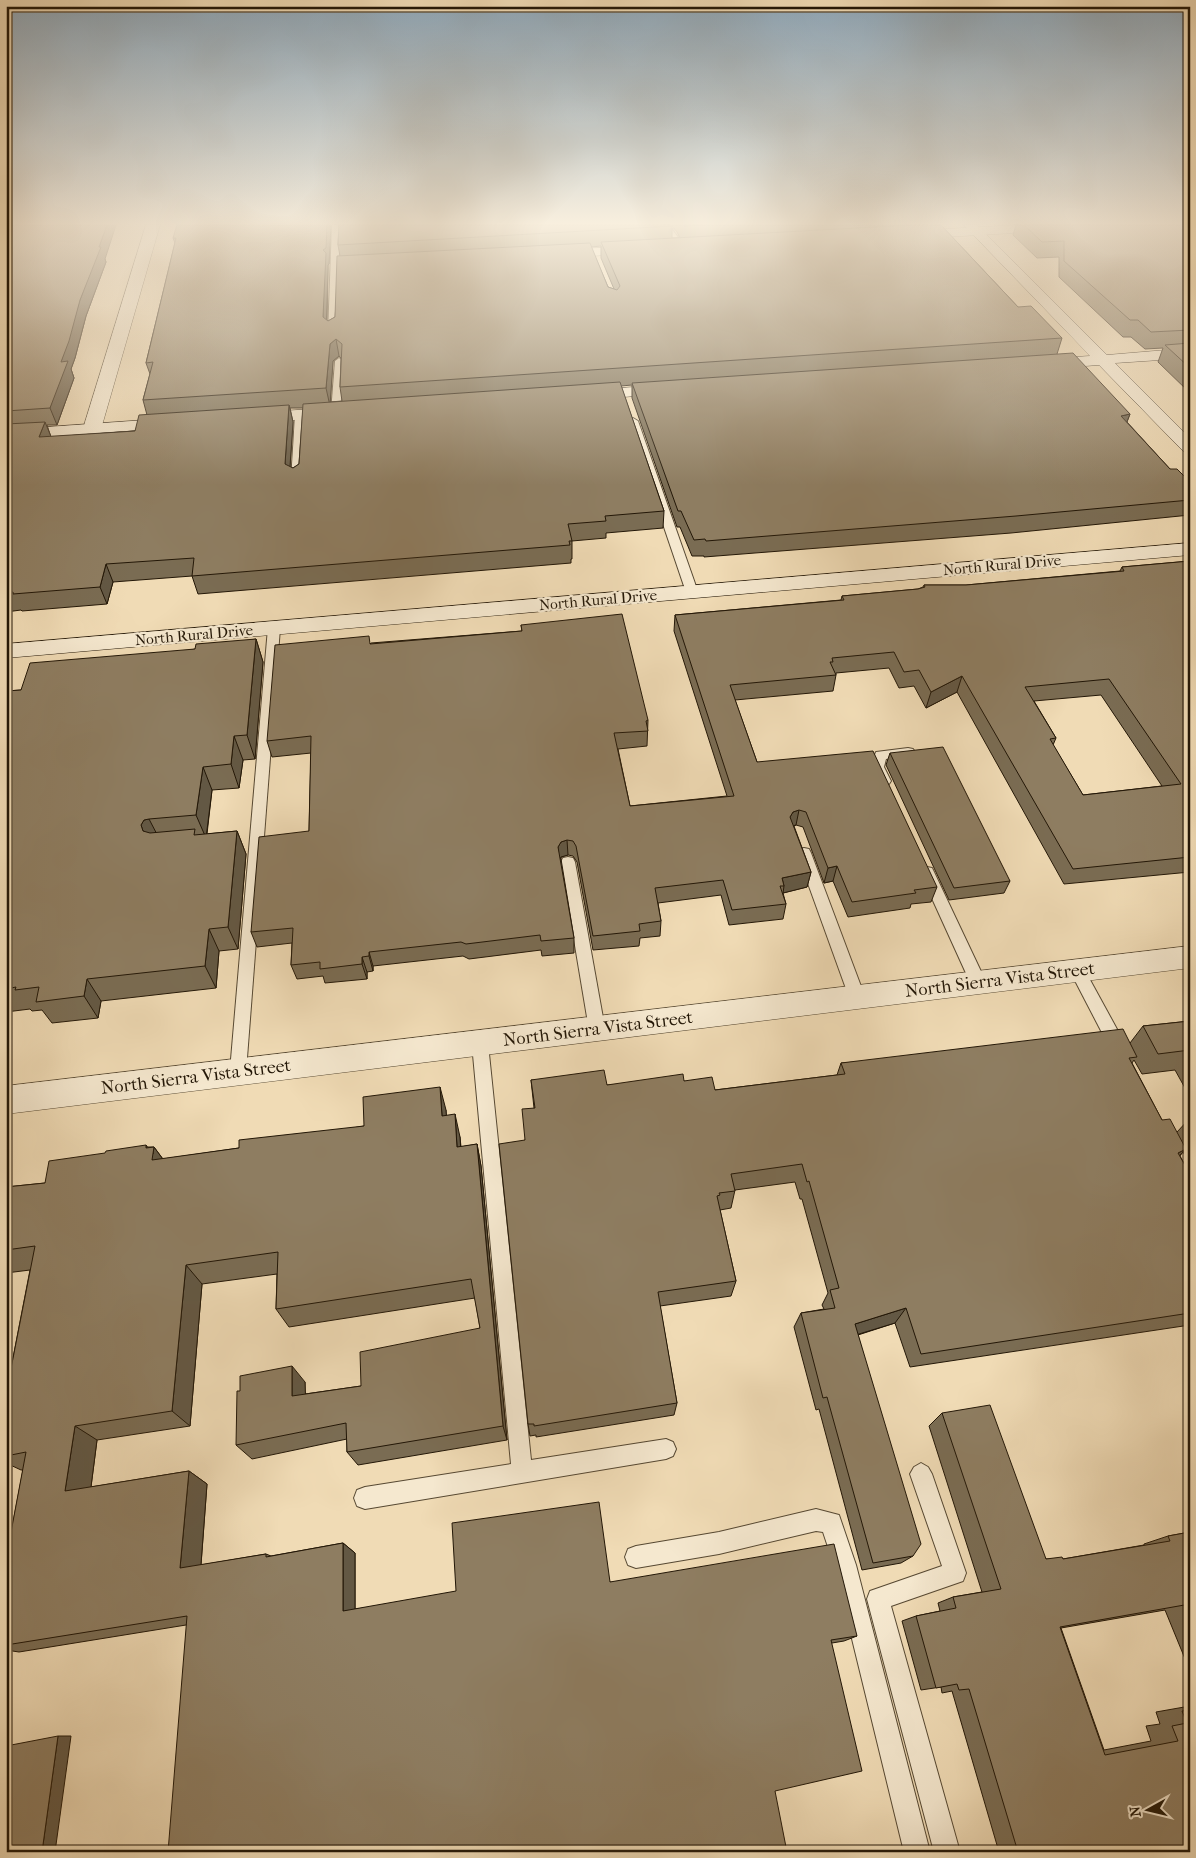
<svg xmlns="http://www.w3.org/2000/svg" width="1196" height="1858" font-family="'IM FELL French Canon',serif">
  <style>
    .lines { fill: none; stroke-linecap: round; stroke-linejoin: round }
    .lane-casing { stroke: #564832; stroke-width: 2 }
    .street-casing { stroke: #564832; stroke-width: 1 }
    .secondary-casing { stroke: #231707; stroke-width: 1 }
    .lane { fill: #f5e8cf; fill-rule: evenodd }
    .street { fill: #f5e8cf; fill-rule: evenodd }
    .secondary { fill: #f5e8cf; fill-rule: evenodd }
    .wall { fill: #7a6c53; stroke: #231707; fill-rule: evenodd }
    .shaded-wall { fill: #635844; stroke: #231707 }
    .building { fill: #8e7d61; stroke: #231707; fill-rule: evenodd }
    .labels { text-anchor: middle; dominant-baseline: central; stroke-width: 4.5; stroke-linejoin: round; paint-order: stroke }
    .far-street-label { font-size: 15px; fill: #231707; stroke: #f5e8cf }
    .street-label { font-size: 18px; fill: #231707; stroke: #f5e8cf }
  </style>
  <rect width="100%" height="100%" fill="#f0dbb5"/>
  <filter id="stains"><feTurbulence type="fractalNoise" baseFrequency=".004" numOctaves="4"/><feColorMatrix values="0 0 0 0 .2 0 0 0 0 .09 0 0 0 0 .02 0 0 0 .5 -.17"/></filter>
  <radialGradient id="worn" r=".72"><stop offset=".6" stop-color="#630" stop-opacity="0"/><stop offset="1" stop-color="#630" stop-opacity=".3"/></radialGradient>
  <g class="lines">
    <!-- lane casing -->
    <g class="lane-casing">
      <g id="lane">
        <polygon points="332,225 340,225 336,334 332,336 328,334"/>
        <polygon points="663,225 669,225 685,247 684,249 678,249"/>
        <polygon points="339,358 343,361 341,412 336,415 331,412 335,361"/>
        <polygon points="300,412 305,415 301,481 296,484 291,481 295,415"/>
        <polygon points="633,418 638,421 698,592 696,594 688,594 686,592 628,421"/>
        <polygon points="274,624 280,628 246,1071 244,1076 238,1078 232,1076 230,1071 268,628"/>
        <polygon points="908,748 913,749 915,752 913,755 886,759 884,767 891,781 889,784 879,784 870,767 876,752"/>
        <polygon points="804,848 809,849 811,853 865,997 863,1002 857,1004 851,1002 849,997 797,853 799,849"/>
        <polygon points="568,857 573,858 575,862 605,1029 603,1034 597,1036 591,1034 589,1029 561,862 563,858"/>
        <polygon points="927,867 932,868 934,872 986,982 984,987 978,988 972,987 970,982 920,872 922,868"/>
        <polygon points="1078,965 1083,967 1124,1042 1126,1047 1124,1052 1118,1054 1112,1052 1070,971 1073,967"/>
        <polygon points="480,1037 486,1039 488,1044 531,1460 666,1439 673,1442 676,1449 673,1456 666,1459 365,1509 357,1506 354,1498 357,1490 365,1487 511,1464 472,1044 474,1039"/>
        <polygon points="921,1463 928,1467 932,1474 966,1573 963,1581 891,1606 960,1852 934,1852 867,1599 870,1591 942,1566 910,1474 914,1467"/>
        <polygon points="816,1509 839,1515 856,1565 930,1852 904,1852 834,1565 823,1532 816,1531 719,1554 636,1568 628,1565 625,1557 628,1549 636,1546 719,1532"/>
      </g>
    </g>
    <!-- street casing -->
    <g class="street-casing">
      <g id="street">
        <polygon points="146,225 160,225 101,429 98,433 92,434 86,433 83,429"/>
        <polygon points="1018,225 1089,225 1082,229 911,239 904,235 911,231"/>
        <polygon points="639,246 646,250 644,253 557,258 550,254 557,250"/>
        <polygon points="1190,946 1190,968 6,1114 6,1086"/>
      </g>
    </g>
    <!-- secondary casing -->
    <g class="secondary-casing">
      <g id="secondary">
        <polygon points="964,225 977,225 1107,355 1190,348 1190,358 1115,363 1190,438 1190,453 1184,452 1099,365 1043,369 1037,367 1035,364 1037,361 1043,359 1090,356"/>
        <polygon points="668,385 674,387 676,390 674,393 586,400 580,399 578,395 580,391 586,390"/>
        <polygon points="339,407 345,408 347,412 345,416 255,423 249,422 247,418 249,414 255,413"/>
        <polygon points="174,418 180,419 183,423 180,427 6,440 6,430"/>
        <polygon points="1190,543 1190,555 6,658 6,644"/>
      </g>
    </g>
    <!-- lane -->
    <use href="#lane" class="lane"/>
    <!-- street -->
    <use href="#street" class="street"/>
    <!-- secondary -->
    <use href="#secondary" class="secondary"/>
  </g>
  <!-- wall -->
  <g class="wall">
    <path d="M6,225L105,259L106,262L86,316L75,358L71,369L74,378L57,425H47L51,437L135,431L147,415L143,400L150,374L146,363L175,243L173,238L330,225L329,264L328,265V269L327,320L328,321L335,317L340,256L338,245L339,225H941L1018,307L1062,338L1057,354L1130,414L1127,422L1170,469L1190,482V515L1011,533L704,557V556H692L680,527H677L632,398V385L621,386L664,511L663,528L606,533V538L572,541V559H571V563L198,594L192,576L113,582L107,604L22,611L21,610L6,612ZM672,226L677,232L680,238H672ZM601,246V258L614,289L608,287L591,247ZM339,356L341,358L340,387L342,401L330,402L333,361ZM290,408H303L299,464L293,468L290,467L293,422Z"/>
    <polygon points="1016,225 1190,225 1190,393 1158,362 1163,348 1145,349 1131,337 1123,337 1059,277 1059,257 1037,258 1013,235"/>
    <path d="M1190,561V872L1064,884L957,692L926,708L914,686L899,688L889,668L836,673V675L833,691L735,700L757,762L937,887L931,902L911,904L910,908L848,917L833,881L824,883L803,827L796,825L794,826L811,872L807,887L783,893L786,904L783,919L729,925L721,895L658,903L661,921L660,936L640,938L639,946L593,950L577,862L573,856L568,855L561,857V859L574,938V953L542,956L541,950L469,959L463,956L373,966V971L367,972V979L325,983L323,976L297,979L291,965L292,943L257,947L251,932L309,831L311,753L272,757L267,741L371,643L522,631L521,625L648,720L647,746L618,749L630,806L727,796L674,631L675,615L841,600L842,596L918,589L923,587L924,585H966L1120,571L1122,567ZM1101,695L1162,786L1083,795L1053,745L1056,738L1034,701Z"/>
    <polygon points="256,639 263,662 255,759 243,760 239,788 212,790 207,834 237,831 246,854 238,949 219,951 216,988 101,1001 98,1018 52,1023 42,1010 32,1011 30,1009 6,1012 6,691 21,690 195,649"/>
    <polygon points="890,753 1010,881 1004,893 949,900 886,765"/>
    <polygon points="1190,1021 1190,1097 1175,1070 1142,1074 1134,1060 1132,1063 1162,1120 1177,1132 1190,1118 1190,1164 1183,1152 1180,1156 1190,1174 1190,1325 910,1367 895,1323 858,1335 913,1556 901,1563 862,1570 819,1409 816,1410 794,1327 801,1313 824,1309 822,1305 828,1293 802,1199 800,1199 795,1182 735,1190 731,1208 720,1210 736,1281 731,1296 660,1306 677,1403 674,1415 536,1437 536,1435 530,1436 528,1424 525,1140 534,1108 531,1080 607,1085 684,1081 715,1090 837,1075 841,1063 1130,1043 1143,1026"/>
    <polygon points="446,1110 446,1116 460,1137 461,1147 477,1144 481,1166 507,1440 358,1465 347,1452 347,1439 252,1459 236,1445 305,1382 305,1394 361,1386 480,1328 475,1298 289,1327 276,1309 277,1274 202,1284 190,1426 97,1440 91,1487 189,1471 207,1484 201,1565 266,1554 271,1556 343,1543 355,1553 355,1609 610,1582 857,1636 844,1641 832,1643 186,1625 19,1652 6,1650 6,1559 23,1470 21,1470 6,1463 6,1394 30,1270 6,1273 6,1187 45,1183 148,1147 154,1147 163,1159 239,1148 364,1126"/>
    <polygon points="942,1413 1046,1559 1063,1559 1144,1545 1144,1544 1168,1536 1190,1532 1190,1671 1165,1610 1061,1628 1104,1750 1151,1741 1146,1726 1160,1724 1156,1712 1190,1706 1190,1852 999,1852 952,1691 942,1693 941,1687 921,1690 902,1621 916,1616 940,1611 938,1603 953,1597 982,1592 929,1426"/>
  </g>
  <!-- shaded-wall -->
  <g class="shaded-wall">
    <polygon points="107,225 116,225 105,259 106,262 86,316 75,358 71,369 74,378 57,425 50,408 61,362 80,300"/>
    <polygon points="327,225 331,225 329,264 328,265 328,269 326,334 323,317 323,250"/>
    <polygon points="336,339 339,356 333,361 330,406 326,388 330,344"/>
    <polygon points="289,405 293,422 289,481 285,464"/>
    <polygon points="1130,414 1124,429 1121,416"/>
    <polygon points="45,422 52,439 39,437"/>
    <polygon points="106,564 113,582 107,604 100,587"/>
    <polygon points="256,639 263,662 255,759 247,735"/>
    <polygon points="962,676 957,692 926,708 931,692"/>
    <polygon points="234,736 243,760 239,788 231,764"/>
    <polygon points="203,767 212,790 206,838 196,815"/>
    <polygon points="799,810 796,825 789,827 790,817 793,812"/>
    <polygon points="149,819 161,842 143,831 141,825 144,820"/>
    <polygon points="237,831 246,854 238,949 228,927"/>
    <polygon points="567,840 568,855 561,857 559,862 558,847 561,842"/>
    <polygon points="837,866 833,881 824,883 828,868"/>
    <polygon points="811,872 807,887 783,893 784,886 782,878"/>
    <polygon points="209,929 219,951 216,988 205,966"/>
    <polygon points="369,952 373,966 373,971 369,956"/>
    <polygon points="362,957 367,972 367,979 362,964"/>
    <polygon points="87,979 101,1001 98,1018 84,996"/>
    <polygon points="440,1087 446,1110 448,1139 442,1116"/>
    <polygon points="455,1114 460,1137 462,1170 457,1147"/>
    <polygon points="477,1144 481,1166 507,1440 503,1426"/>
    <polygon points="146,1145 153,1154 154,1147 170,1169 152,1160 146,1148"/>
    <polygon points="1186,1149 1168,1167 1178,1153"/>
    <polygon points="186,1265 202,1284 190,1426 172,1411"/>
    <polygon points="906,1308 895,1323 846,1338 855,1324"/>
    <polygon points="292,1366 305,1382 306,1411 292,1396"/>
    <polygon points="75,1426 97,1440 89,1502 65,1491"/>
    <polygon points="189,1471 207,1484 200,1577 180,1568"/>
    <polygon points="343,1543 355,1553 355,1617 343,1611"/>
    <polygon points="58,1736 71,1736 55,1852 42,1852"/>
  </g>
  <!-- building -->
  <g class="building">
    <polygon points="6,225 107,225 99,247 101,247 80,300 69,341 61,362 68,361 50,408 6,411"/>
    <polygon points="177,225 327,225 326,248 323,250 326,253 323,317 328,321 335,317 337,256 590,243 608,287 617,290 620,286 601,242 912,225 941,225 1018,307 1031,306 1062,338 340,387 342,344 336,339 330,344 326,388 143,400 153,362 146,363 176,238 173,238"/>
    <polygon points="339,225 671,225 672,226 338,245"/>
    <polygon points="684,225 703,225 684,226"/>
    <polygon points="1024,225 1190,225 1190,330 1151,332 1138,320 1130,320 1064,261 1064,241 1042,242"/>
    <polygon points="1190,343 1190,368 1165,345"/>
    <polygon points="1073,353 1130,414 1121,416 1170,469 1177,469 1190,482 1190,500 1016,516 706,541 705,539 694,540 681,511 678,511 632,383"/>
    <polygon points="620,382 664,511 605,516 606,521 568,524 572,541 569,541 570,545 192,576 194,558 106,564 100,587 13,594 13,592 6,593 6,424 45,422 39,437 135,431 139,415 289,405 285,464 293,468 299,464 303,404"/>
    <path d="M1190,561V857L1073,869L962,676L931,692L919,670L904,672L894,652L832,658L833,662H830L836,675L730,685L757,762L873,751L937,887L914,890L916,893L852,902L837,866L828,868L806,812L799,810L793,812L790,817L811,872L782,878L784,886H780L786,904L732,910L723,880L655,888L661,921L639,924L640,931L593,936L576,846L573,841L567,840L561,842L558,847L574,938L541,941L540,935L466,944L461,942L369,952V956L362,957V964L320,969V962L291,965L293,928L251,932L259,837L309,831L311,736L267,741L275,645L369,636L370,644L522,631L521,625L622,614L648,720L646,721L648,731L614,733L630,806L734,796L675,615L844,600L842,596L918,589L925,587L924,585H966L1124,571L1122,567ZM1109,679L1181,784L1083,795L1050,739L1056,738L1025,687Z"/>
    <polygon points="256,639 247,735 234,736 231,764 203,767 196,815 149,819 144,820 141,825 143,831 150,833 195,829 194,835 237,831 228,927 209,929 205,966 87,979 84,996 36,1002 39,987 15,990 16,987 6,989 6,691 21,690 30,663 195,649 196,644"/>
    <polygon points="943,747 1010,881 954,888 890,753"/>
    <polygon points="1190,1021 1190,1050 1158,1054 1143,1026"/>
    <polygon points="1123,1029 1137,1057 1129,1058 1162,1120 1170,1119 1186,1149 1178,1153 1190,1174 1190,1313 921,1354 906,1308 855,1324 921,1544 913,1556 873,1563 827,1397 823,1398 801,1313 835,1308 830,1290 839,1288 809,1181 807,1182 802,1164 731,1174 735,1191 719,1193 720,1195 717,1196 736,1281 658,1292 677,1403 534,1426 534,1424 528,1424 499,1144 525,1140 522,1109 535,1108 531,1080 604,1070 607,1085 683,1074 684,1081 712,1077 715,1090 845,1074 841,1063"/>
    <polygon points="440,1087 442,1116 455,1114 457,1147 477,1144 503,1426 347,1452 346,1423 236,1445 237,1391 240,1391 240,1376 292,1366 292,1396 361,1386 360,1352 480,1328 471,1279 276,1309 278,1252 186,1265 172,1411 75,1426 65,1491 189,1471 180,1568 266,1554 266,1557 343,1543 343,1611 456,1591 452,1523 599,1502 610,1582 834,1544 857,1636 831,1640 862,1771 775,1791 787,1852 168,1852 187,1616 6,1645 6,1559 26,1452 6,1456 6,1394 35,1246 6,1250 6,1187 45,1183 49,1161 105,1153 106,1151 146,1145 146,1148 154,1147 152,1160 239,1148 239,1140 364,1126 363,1097"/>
    <polygon points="990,1405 1046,1559 1062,1557 1063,1559 1170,1541 1168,1536 1190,1532 1190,1604 1060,1627 1105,1755 1178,1741 1172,1726 1187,1723 1182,1711 1190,1710 1190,1852 1018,1852 969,1689 959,1690 957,1684 936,1688 916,1616 956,1608 953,1597 1001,1589 942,1413"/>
    <polygon points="58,1736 42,1852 6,1852 6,1746"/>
  </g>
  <!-- sky -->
  <linearGradient id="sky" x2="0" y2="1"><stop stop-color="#8fa9bc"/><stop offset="0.46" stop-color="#f8efde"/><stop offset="1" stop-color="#f8efde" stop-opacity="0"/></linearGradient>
  <rect width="1196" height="485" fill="url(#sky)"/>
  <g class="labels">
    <!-- far-street labels -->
    <g class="far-street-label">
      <text transform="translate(1002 565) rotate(-5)">North Rural Drive</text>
      <text transform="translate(598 600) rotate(-5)">North Rural Drive</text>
      <text transform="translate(194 635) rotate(-5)">North Rural Drive</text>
    </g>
    <!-- street labels -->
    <g class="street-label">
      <text transform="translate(1000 980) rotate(-7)">North Sierra Vista Street</text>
      <text transform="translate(598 1029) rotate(-7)">North Sierra Vista Street</text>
      <text transform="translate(196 1077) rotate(-7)">North Sierra Vista Street</text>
    </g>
  </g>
  <!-- margin -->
  <rect width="1196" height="1858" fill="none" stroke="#f0dbb5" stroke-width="25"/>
  <rect x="8" y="8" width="1181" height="1843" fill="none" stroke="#231707" stroke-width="2.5"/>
  <rect x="12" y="12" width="1171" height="1833" fill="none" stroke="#231707"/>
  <!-- north arrow -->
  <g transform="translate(1148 1810) rotate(262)" stroke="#f5e8cf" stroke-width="4" paint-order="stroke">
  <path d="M0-4L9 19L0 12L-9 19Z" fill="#231707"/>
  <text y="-8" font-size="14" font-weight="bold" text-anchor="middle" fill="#231707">N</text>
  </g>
  <rect width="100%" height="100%" filter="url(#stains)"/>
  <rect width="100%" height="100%" fill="url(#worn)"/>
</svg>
